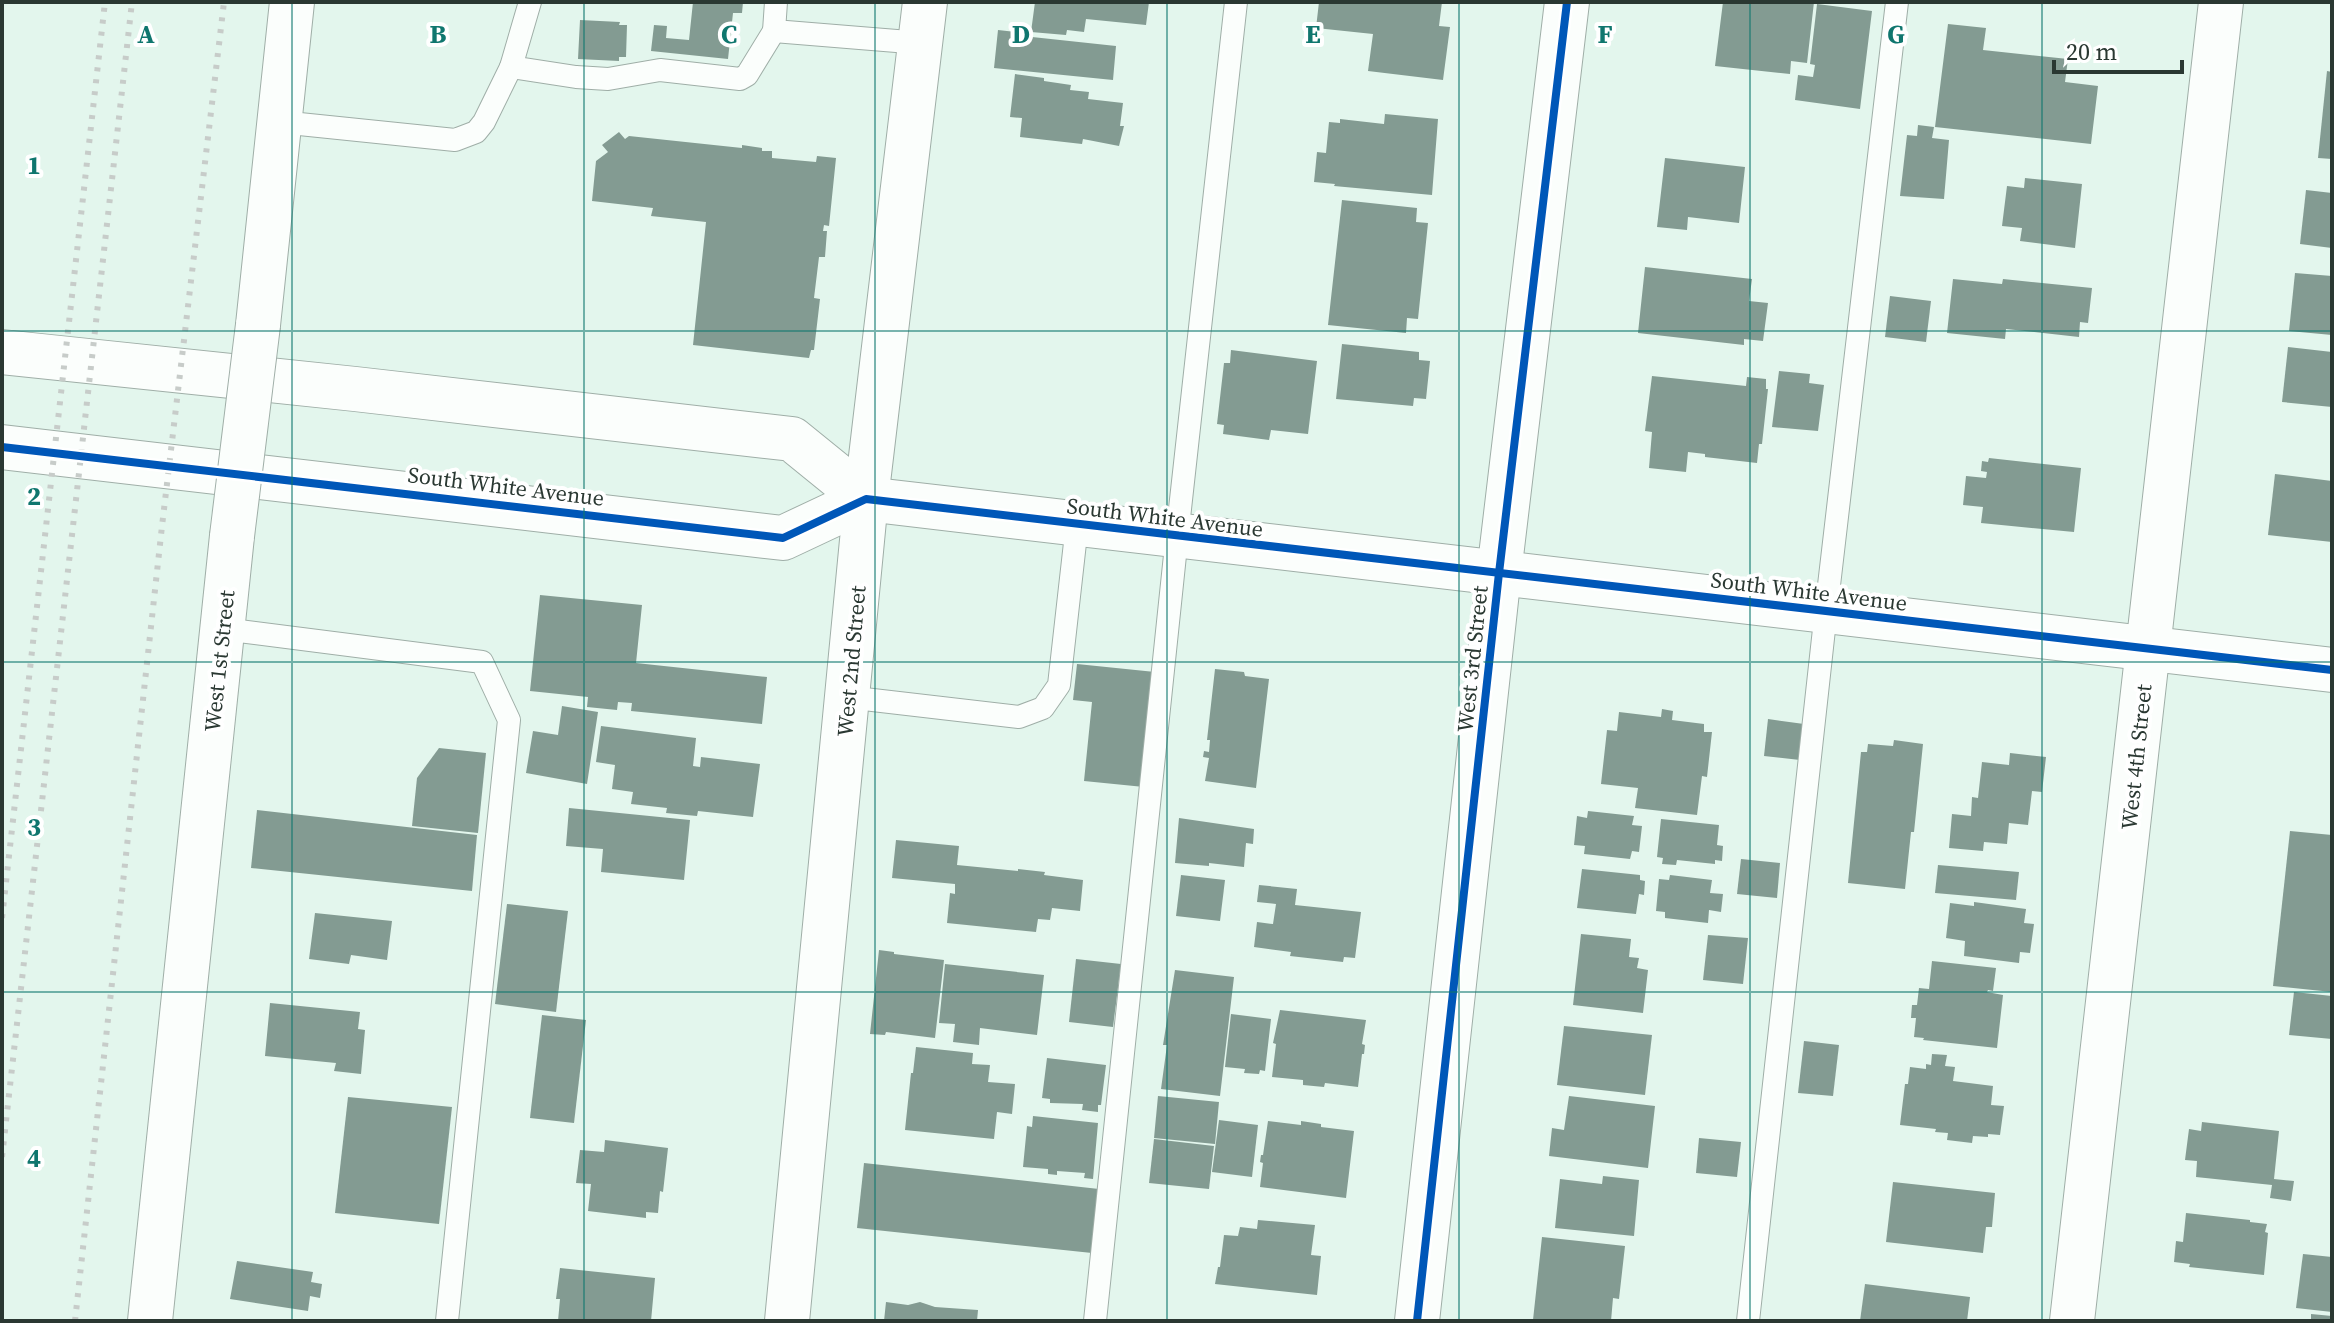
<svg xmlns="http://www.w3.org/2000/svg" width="2334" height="1323" font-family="'Source Serif 4',serif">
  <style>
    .building { fill: #839b92 }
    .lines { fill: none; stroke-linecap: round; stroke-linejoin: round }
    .lane-casing { stroke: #9faea7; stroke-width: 24 }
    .street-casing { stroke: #9faea7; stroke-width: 46 }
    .secondary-casing { stroke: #9faea7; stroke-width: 46 }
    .lane { stroke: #fbfefc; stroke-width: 22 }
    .street { stroke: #fbfefc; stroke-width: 44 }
    .secondary { stroke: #fbfefc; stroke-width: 44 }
    .rail { stroke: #c7ccc9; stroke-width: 6; stroke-dasharray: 4 8; stroke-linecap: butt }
    .street-bridge-casing { stroke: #9faea7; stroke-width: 46; stroke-linecap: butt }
    .street-bridge { stroke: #fbfefc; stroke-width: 44 }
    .cycleway-casing { stroke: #fff; stroke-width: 13 }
    .cycleway { stroke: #0057b8; stroke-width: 8 }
    .grid { fill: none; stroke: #0f766e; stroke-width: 2; stroke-opacity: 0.55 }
    .labels { text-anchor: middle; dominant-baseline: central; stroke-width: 8; stroke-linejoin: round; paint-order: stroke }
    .street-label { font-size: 22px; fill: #2a3832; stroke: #fff }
    .grid-label { font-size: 26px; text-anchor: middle; font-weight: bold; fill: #0f766e; stroke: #fff; stroke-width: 8; stroke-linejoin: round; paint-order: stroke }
  </style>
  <rect width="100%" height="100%" fill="#e3f6ed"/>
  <!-- building -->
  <g class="building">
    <polygon points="693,2 743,2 742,13 733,13 728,59 651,51 654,25 667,26 666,38 689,40"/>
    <polygon points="1035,2 1149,2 1146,25 1086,19 1084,32 1067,30 1066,35 1031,32"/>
    <polygon points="1319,2 1442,2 1439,26 1450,27 1443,80 1368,71 1373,34 1316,28"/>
    <polygon points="1723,2 1814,2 1807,63 1791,61 1790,74 1715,66"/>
    <polygon points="1817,4 1872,11 1860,109 1795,100 1798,75 1813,77 1815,65 1810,64"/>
    <polygon points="580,20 620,22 619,25 627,25 626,57 619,57 619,61 578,59"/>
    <polygon points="1948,24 1986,28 1983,50 2068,59 2065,82 2098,86 2091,144 1935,127"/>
    <polygon points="998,30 1032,34 1032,37 1116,46 1113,80 994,68"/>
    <polygon points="2327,71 2332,72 2332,159 2318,158"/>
    <polygon points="1015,74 1044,78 1044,81 1071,85 1070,90 1089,92 1088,99 1123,103 1120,126 1124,126 1119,146 1083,139 1082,144 1020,137 1022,118 1010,117"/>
    <polygon points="1385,114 1438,119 1432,195 1334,186 1335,184 1314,182 1317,152 1326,153 1329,122 1340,123 1340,119 1384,124"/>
    <polygon points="1918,125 1934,127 1932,138 1949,140 1944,199 1900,196 1907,135 1917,136"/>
    <polygon points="619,132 625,139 629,136 742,148 742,145 762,148 762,151 772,151 772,158 816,162 817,156 836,158 829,226 824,225 823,231 827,231 825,257 819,257 814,298 820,299 814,350 811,350 809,358 693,345 706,222 651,216 653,208 592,201 596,161 608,152 602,145"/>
    <polygon points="1665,158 1745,167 1739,223 1688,217 1687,230 1657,227"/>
    <polygon points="2025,178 2082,184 2075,248 2020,241 2022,228 2002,226 2007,186 2024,188"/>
    <polygon points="2306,190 2332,193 2332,248 2300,244"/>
    <polygon points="1342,200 1417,208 1416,222 1428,223 1418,319 1407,318 1406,333 1328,325"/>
    <polygon points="1645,267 1752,279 1749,301 1768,303 1763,341 1744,339 1744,345 1638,333"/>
    <polygon points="2295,273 2332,276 2332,335 2289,331"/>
    <polygon points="1953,279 2002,284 2003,279 2092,288 2088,323 2080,322 2079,337 2006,329 2005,339 1947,333"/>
    <polygon points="1890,296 1931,301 1926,342 1885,337"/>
    <polygon points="1342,344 1419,352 1419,360 1430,361 1426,399 1414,398 1413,406 1336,399"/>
    <polygon points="2288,347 2332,352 2332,407 2282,402"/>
    <polygon points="1231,350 1317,361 1308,434 1271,430 1269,440 1223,434 1224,425 1217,424 1224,363 1230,363"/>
    <polygon points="1779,371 1810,374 1809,383 1824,385 1818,431 1772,427"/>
    <polygon points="1652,376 1746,386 1747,377 1766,379 1766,389 1768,389 1762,444 1759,444 1757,463 1705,457 1705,454 1688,452 1686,472 1649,468 1652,432 1645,431"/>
    <polygon points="1989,458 2081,468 2074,532 1981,523 1983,507 1963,505 1966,476 1986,478 1987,472 1981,471 1982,461 1988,462"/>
    <polygon points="2275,474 2332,481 2332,542 2268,535"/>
    <polygon points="540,595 642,605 636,663 767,677 762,724 631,711 632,703 618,702 617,710 587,707 588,697 530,691"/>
    <polygon points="1077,664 1155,672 1144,787 1084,781 1092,702 1073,700"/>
    <polygon points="1215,669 1244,672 1245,676 1269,679 1256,788 1205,781 1209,758 1203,757 1204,751 1209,752 1210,740 1207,740"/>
    <polygon points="562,706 598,712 587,784 526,773 533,731 558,735"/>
    <polygon points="1662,709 1673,711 1672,720 1704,724 1704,732 1712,732 1707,777 1702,776 1697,815 1635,808 1638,788 1601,784 1607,730 1617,731 1619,712 1661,717"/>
    <polygon points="1768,719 1804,724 1800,760 1764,756"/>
    <polygon points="601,726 696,738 693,766 700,767 701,757 760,764 753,817 698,811 697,816 666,813 667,808 631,804 633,792 612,789 615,765 596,762"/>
    <polygon points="1894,740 1923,744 1914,832 1911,832 1905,889 1848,883 1861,752 1867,752 1868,744 1893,746"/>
    <polygon points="439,748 486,753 478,833 412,826 417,778"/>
    <polygon points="2010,753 2046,757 2042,792 2032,791 2028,825 2009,823 2007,844 1984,842 1983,851 1949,848 1952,814 1971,816 1972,797 1978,798 1982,762 2009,765"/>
    <polygon points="569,808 690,820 684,880 601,872 603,849 566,846"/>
    <polygon points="257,810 477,835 472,891 251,868"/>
    <polygon points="1588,811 1634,816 1632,825 1642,826 1639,852 1632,851 1630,859 1584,854 1585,846 1574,845 1577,816 1587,818"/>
    <polygon points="1179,818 1254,829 1253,844 1246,843 1244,867 1209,863 1209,866 1175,863"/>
    <polygon points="1661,819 1719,825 1717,845 1723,846 1722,861 1715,860 1715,864 1677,860 1676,865 1662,864 1663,858 1657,857"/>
    <polygon points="2290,831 2332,835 2332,992 2273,986"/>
    <polygon points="896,840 959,846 957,865 1018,871 1018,869 1045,872 1044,875 1083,880 1080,911 1052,908 1050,920 1038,919 1036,932 947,923 950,893 955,894 955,884 892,878"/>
    <polygon points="1741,859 1780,863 1777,898 1737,894"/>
    <polygon points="1938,865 2019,872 2016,900 1935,893"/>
    <polygon points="1582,869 1640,875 1640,880 1645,881 1644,895 1639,894 1636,914 1577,908"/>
    <polygon points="1181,875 1225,880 1220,921 1176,916"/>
    <polygon points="1670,875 1712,880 1710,893 1723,894 1721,912 1709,910 1708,923 1665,918 1665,912 1656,911 1659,879 1669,880"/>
    <polygon points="1259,885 1297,889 1295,905 1361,912 1355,958 1344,957 1343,962 1290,956 1291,952 1254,947 1257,922 1273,924 1276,904 1257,902"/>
    <polygon points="1974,902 2026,909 2024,923 2034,924 2030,953 2020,952 2019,963 1964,956 1965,941 1946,938 1950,903 1974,906"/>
    <polygon points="507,904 568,911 556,1012 495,1004"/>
    <polygon points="315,913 392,921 387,960 351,955 349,964 309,959"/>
    <polygon points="1581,934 1631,939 1629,957 1639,958 1637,968 1648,970 1643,1013 1573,1005"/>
    <polygon points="1708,935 1748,938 1743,984 1703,980"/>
    <polygon points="879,950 894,952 894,954 944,960 935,1038 886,1032 885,1035 870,1034"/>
    <polygon points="1076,959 1121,964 1113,1027 1069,1022"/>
    <polygon points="1932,961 1996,968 1993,991 1988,990 1987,992 2003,995 1997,1048 1923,1040 1924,1038 1914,1037 1916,1018 1911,1018 1912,1005 1917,1005 1919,988 1929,989"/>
    <polygon points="945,964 1044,975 1037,1035 980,1028 979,1045 953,1042 955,1024 939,1023"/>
    <polygon points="1175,970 1234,977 1220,1096 1161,1089 1167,1045 1163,1045"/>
    <polygon points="2294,992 2332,996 2332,1039 2289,1035"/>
    <polygon points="270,1003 360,1012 358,1029 365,1030 361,1074 334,1071 336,1063 265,1056"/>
    <polygon points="1280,1010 1366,1020 1362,1044 1365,1045 1364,1054 1362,1054 1358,1087 1325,1083 1324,1087 1303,1085 1303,1080 1272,1077 1276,1044 1273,1043"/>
    <polygon points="1231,1014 1271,1019 1265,1071 1260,1070 1259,1074 1244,1073 1245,1069 1225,1067"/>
    <polygon points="542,1015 586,1020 574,1123 530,1118"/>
    <polygon points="1564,1026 1652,1035 1645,1095 1557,1085"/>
    <polygon points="1804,1041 1839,1045 1833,1096 1798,1093"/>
    <polygon points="916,1047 973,1053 972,1064 990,1065 988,1082 1015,1084 1012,1114 997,1112 994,1139 905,1130 911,1073 913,1073"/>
    <polygon points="1932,1054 1947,1055 1945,1066 1955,1067 1953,1081 1993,1086 1991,1105 2004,1106 2000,1135 1988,1134 1988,1137 1973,1136 1972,1143 1947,1140 1948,1133 1935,1132 1936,1129 1900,1125 1905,1084 1908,1084 1910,1067 1926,1069 1926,1064 1931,1065"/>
    <polygon points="1047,1058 1106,1065 1101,1105 1098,1105 1098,1112 1082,1110 1083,1104 1050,1103 1050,1099 1042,1098"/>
    <polygon points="1158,1096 1219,1102 1215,1144 1154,1138"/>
    <polygon points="1569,1096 1655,1106 1648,1168 1549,1156 1552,1128 1564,1130"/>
    <polygon points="348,1097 452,1107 439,1224 335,1213"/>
    <polygon points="1033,1116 1098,1123 1093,1179 1084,1178 1085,1173 1057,1171 1057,1175 1048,1174 1048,1169 1023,1167 1027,1126 1032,1127"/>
    <polygon points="1219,1120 1258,1125 1252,1177 1212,1172"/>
    <polygon points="1268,1121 1301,1125 1301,1121 1321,1124 1321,1127 1354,1131 1346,1198 1260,1187 1263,1163 1260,1162 1261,1155 1263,1155"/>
    <polygon points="2202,1122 2279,1131 2274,1179 2294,1181 2291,1201 2270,1198 2272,1185 2196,1177 2197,1161 2185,1160 2189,1129 2201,1131"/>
    <polygon points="1699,1138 1741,1142 1737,1177 1696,1173"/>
    <polygon points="1154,1139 1214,1146 1209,1189 1149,1183"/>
    <polygon points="605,1140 668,1148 663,1192 660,1191 658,1213 646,1212 646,1218 588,1211 591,1184 576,1183 580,1150 604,1152"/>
    <polygon points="864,1163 1099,1189 1092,1253 857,1228"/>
    <polygon points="1603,1176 1639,1180 1634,1236 1555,1228 1560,1179 1602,1184"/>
    <polygon points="1893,1182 1995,1193 1992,1227 1986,1227 1983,1253 1886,1242"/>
    <polygon points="2186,1213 2250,1220 2250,1222 2267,1224 2265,1232 2268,1233 2264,1275 2189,1267 2190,1264 2174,1262 2176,1241 2183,1242"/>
    <polygon points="1258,1220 1315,1225 1311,1255 1321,1256 1317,1295 1215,1284 1218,1267 1220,1267 1224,1235 1238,1236 1240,1227 1257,1229"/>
    <polygon points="1542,1237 1625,1246 1619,1299 1613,1298 1611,1321 1533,1320"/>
    <polygon points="2303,1254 2332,1257 2332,1312 2296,1308"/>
    <polygon points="237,1261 313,1272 311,1282 322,1284 320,1298 310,1296 308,1311 230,1299"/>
    <polygon points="560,1268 655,1278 651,1321 558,1321 560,1299 556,1299"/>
    <polygon points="1865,1284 1970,1297 1967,1321 1860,1321"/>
    <polygon points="886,1302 908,1305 920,1302 935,1307 978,1310 977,1321 884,1321"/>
    <polygon points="2311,1314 2332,1316 2332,1321 2311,1321"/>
  </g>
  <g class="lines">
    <!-- lane casing -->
    <g class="lane-casing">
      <g id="lane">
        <polyline points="776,2 774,31 921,43"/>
        <polyline points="511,67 576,77 608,79 660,70 740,79 747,75 774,31"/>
        <polyline points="280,122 455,140 476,132 484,122 511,67 530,2"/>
        <polyline points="223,629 482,662 509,720 447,1321"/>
        <polyline points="847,697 1019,717 1043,708 1059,685 1077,525"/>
        <polyline points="1095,1321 1177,536 1236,2"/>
        <polyline points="1748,1321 1826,611 1897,2"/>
      </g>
    </g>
    <!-- street casing -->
    <g class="street-casing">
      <g id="street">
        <polyline points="258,325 292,2"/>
        <polyline points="150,1321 232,536"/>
        <polyline points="787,1321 866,499 925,2"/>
        <polyline points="1417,1321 1499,573 1567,2"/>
        <polyline points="2072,1321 2221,2"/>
      </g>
    </g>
    <!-- secondary casing -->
    <g class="secondary-casing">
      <g id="secondary">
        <polyline points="2,352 355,389 792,439 866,499"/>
        <polyline points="2,447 783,538 866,499 2332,670"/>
      </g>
    </g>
    <!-- lane -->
    <use href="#lane" class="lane"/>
    <!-- street -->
    <use href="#street" class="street"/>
    <!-- secondary -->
    <use href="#secondary" class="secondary"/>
    <!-- rail -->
    <g class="rail">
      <polyline points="2,918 105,2"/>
      <polyline points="2,1157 132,2"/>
      <polyline points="75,1321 162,526 224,2"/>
    </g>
    <!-- street-bridge casing -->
    <g class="street-bridge-casing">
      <polyline id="street-bridge" points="232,536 258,325"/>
    </g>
    <!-- street-bridge -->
    <use href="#street-bridge" class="street-bridge"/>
    <!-- cycleway casing -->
    <g class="cycleway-casing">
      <g id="cycleway">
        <polyline points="2,447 783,538 866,499 2332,670"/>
        <polyline points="1417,1321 1499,573 1567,2"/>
      </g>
    </g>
    <!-- cycleway -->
    <use href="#cycleway" class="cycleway"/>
  </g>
  <!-- grid -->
  <path class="grid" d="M292,2V1321M584,2V1321M875,2V1321M1167,2V1321M1459,2V1321M1750,2V1321M2042,2V1321M2,331H2332M2,662H2332M2,992H2332"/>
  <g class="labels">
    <!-- street labels -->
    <g class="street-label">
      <text transform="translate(506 486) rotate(7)">South White Avenue</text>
      <text transform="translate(1165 517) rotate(7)">South White Avenue</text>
      <text transform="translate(1809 591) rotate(7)">South White Avenue</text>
      <text transform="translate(1472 659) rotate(-84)">West 3rd Street</text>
      <text transform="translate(219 661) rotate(-84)">West 1st Street</text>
      <text transform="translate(851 661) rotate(-85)">West 2nd Street</text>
      <text transform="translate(2136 757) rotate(-84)">West 4th Street</text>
    </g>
  </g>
  <g class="grid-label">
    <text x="146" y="43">A</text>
    <text x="438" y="43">B</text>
    <text x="729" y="43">C</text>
    <text x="1021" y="43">D</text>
    <text x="1313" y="43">E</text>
    <text x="1605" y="43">F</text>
    <text x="1896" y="43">G</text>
    <text x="34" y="174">1</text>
    <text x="34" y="505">2</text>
    <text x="34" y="836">3</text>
    <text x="34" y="1167">4</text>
  </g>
  <!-- border -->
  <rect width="2334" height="1323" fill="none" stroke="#2a3832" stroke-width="8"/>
  <!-- scale -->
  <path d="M2054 60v12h128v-12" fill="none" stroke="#2a3832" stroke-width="4"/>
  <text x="2066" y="60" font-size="24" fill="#2a3832" stroke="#ffffff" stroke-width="6" paint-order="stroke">20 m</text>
</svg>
